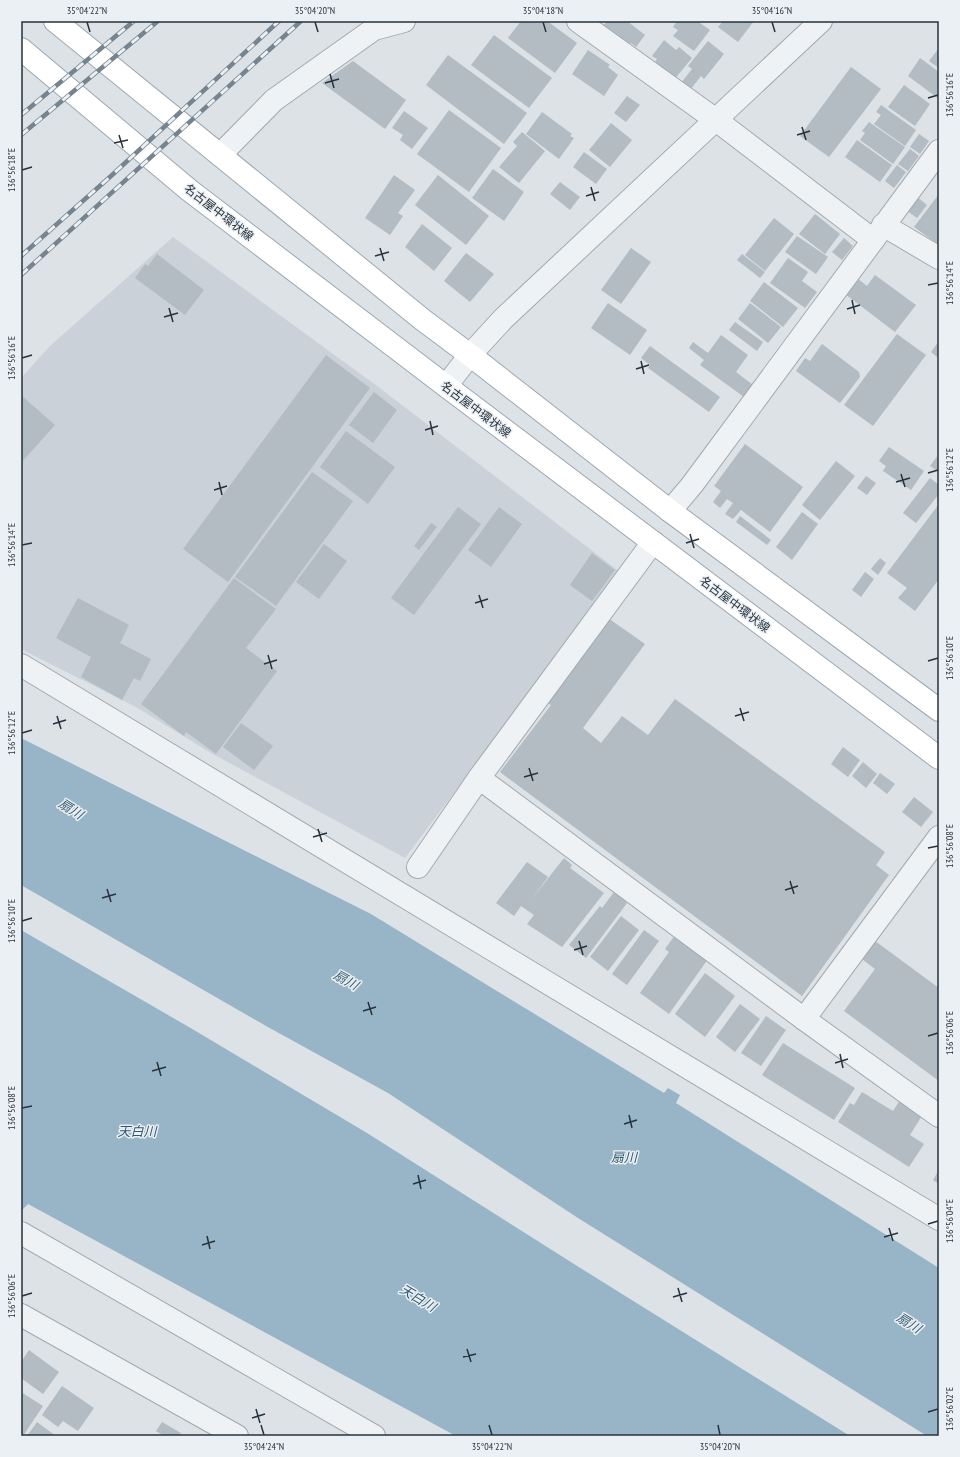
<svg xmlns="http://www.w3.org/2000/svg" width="960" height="1457" font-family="'PT Sans Narrow','Noto Sans JP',sans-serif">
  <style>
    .built { fill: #cad1d8 }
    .water { fill: #97b5c6 }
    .building { fill: #b3bcc3 }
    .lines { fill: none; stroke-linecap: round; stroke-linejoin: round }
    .minor-casing { stroke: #a2aab0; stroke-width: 24 }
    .major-casing { stroke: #9ca8b2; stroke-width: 24 }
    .minor { stroke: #eff2f5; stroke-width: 22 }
    .major { stroke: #fff; stroke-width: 22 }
    .rail-casing { stroke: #76848f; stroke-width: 4.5 }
    .rail { stroke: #ebf0f4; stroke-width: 3; stroke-dasharray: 9; stroke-linecap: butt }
    .ticks { fill: none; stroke: #26323c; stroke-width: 1.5 }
    .labels { text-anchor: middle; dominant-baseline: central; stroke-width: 3; stroke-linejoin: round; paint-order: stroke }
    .street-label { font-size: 12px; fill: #26323c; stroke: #ebf0f4 }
    .water-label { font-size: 13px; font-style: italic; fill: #31576f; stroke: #ebf0f4 }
    .neatline { fill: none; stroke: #26323c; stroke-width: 1.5 }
    .ticks-label { font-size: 10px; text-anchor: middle; fill: #26323c }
  </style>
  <rect width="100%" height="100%" fill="#dce2e6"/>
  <!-- built -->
  <polygon class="built" points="173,237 377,386 620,572 405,858 211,753 136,707 21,649 21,378 50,346"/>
  <!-- water -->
  <g class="water">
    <polygon points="21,738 371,914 664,1093 668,1088 680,1095 676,1103 939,1268 939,1436 927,1436 578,1218 388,1093 266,1026 21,885"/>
    <polygon points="21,930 194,1030 367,1133 574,1264 850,1436 456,1436 28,1204 22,1210"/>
  </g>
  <!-- building -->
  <g class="building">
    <polygon points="521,21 547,21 577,43 555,73 508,38"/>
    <polygon points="607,21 627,21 645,35 636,47 631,43 629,46 603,26"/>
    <polygon points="677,21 697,21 710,30 694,51 673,36 678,30 673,27"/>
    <polygon points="723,21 754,21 738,42 718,27"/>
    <polygon points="494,35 552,78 529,108 471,65"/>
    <polygon points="664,40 676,50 679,47 692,58 673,81 653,65 657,59 652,56"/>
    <polygon points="708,41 724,54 704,79 701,76 690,90 681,83 692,69 688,66"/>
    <polygon points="939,48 939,68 929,61"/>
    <polygon points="588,50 610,65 608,67 618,75 604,96 572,74"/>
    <polygon points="448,55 527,113 504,144 426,85"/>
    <polygon points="920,58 939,72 939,99 908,76"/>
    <polygon points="353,61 406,100 385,129 322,83"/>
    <polygon points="851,67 881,89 829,157 800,136"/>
    <polygon points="904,85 930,104 915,126 888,107"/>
    <polygon points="627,96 640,105 626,122 614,113"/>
    <polygon points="881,105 916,130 905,146 874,124 881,115 876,112"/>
    <polygon points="449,110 501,148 469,192 417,154"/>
    <polygon points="404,111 428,128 412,149 400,140 403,135 392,128"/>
    <polygon points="542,112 572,134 570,136 574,138 559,159 526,134"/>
    <polygon points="869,122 905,147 893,164 860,140 865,133 862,131"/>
    <polygon points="611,123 632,140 610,167 589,150"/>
    <polygon points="522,132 545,151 519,183 499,167 517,146 513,142"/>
    <polygon points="919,134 929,141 920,154 910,147"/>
    <polygon points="857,140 892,165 880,182 845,157"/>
    <polygon points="910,149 919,156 908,171 898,164"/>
    <polygon points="584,152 607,169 596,184 573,167"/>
    <polygon points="897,165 906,172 894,188 885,181"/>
    <polygon points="493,169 524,192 504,221 472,198"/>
    <polygon points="394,175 415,190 398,213 403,216 390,235 365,218"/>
    <polygon points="438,175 489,216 466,245 415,205"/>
    <polygon points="560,182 580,197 570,210 550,194"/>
    <polygon points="939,194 939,245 914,227"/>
    <polygon points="916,196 927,205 917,218 906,210"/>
    <polygon points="815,214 840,234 825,254 799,234"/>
    <polygon points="774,218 794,234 765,271 745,255"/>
    <polygon points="422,224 452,248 434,271 405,247"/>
    <polygon points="797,236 828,257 816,274 785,252"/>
    <polygon points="844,238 853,246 842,260 832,252"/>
    <polygon points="631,248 651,262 621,304 601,290"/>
    <polygon points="466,253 494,274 470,302 444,281"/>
    <polygon points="157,254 204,290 185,315 135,278 145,264 148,266"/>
    <polygon points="742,254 765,272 760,278 737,260"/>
    <polygon points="788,258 808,272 802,281 817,292 805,308 770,283"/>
    <polygon points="875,275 916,305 895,332 845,294 857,278 867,286"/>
    <polygon points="764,282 798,308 783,327 750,301"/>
    <polygon points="608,303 647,330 630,355 591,328"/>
    <polygon points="750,303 781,327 768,343 738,319"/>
    <polygon points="735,322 763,342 757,351 729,330"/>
    <polygon points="897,334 926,355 873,426 844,405"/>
    <polygon points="721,335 748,355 736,372 753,385 744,397 700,365 704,360 689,348 693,342 708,353"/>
    <polygon points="939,341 939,354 937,357 931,352"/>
    <polygon points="822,344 859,372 860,377 840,403 796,371 805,358 810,361"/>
    <polygon points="650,346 720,397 709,412 648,368 650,365 641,358"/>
    <polygon points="326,355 370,388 228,582 183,549"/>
    <polygon points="374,392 397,410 373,443 349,425"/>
    <polygon points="21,395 55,425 21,463"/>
    <polygon points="346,431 395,467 368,504 320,467"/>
    <polygon points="745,444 803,487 770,532 741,510 733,519 725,514 733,503 727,499 720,508 713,502 721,491 714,486"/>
    <polygon points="889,447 924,471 911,490 883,471 886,466 879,461"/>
    <polygon points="939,454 939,472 930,466"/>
    <polygon points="836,461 855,476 820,520 802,505"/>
    <polygon points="312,472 353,501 276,606 235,577"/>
    <polygon points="866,476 876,483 867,495 857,488"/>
    <polygon points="930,478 939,485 939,494 916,523 903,513"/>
    <polygon points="939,504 939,579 915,611 898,598 907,588 887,573"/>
    <polygon points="458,507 481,524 414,615 391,598"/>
    <polygon points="499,507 522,524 491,567 468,550"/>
    <polygon points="802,512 818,524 792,560 776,547"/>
    <polygon points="740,516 771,540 767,545 736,522"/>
    <polygon points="431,523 437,527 419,550 414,546"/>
    <polygon points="324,544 347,561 319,599 296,582"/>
    <polygon points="592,553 615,570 592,601 570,585"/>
    <polygon points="880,558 886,563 878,575 871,569"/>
    <polygon points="865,572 874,579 861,597 852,590"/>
    <polygon points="234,578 276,609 246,648 277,671 216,754 186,732 184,736 141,704"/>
    <polygon points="78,598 129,625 120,643 151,659 140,681 134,678 122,700 81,677 91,657 56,638"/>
    <polygon points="608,618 645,644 583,728 601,743 622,716 648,735 675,699 885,852 876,865 889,875 802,996 500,772 551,705 546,702"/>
    <polygon points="241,723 273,746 254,770 223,747"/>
    <polygon points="843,747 860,760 848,777 831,764"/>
    <polygon points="863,762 877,774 866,788 852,776"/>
    <polygon points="880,773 895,784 887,794 873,783"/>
    <polygon points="914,797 933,812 921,827 902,812"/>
    <polygon points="564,858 572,865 570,868 604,893 562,947 527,924 534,915 521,906 514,916 496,903 527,862 548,877 531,900"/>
    <polygon points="614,892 627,903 586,958 569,945 600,906 602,908"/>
    <polygon points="621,916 639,930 608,971 590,957"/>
    <polygon points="644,930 659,941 627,985 612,974"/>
    <polygon points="675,935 708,959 669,1014 640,993 669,952 665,949"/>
    <polygon points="875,941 939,988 939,1081 844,1011 875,969 862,959"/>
    <polygon points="705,973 735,996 705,1037 675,1014"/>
    <polygon points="740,1004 760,1019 735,1052 716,1037"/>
    <polygon points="766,1016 786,1030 761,1066 741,1053"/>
    <polygon points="783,1043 855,1088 834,1120 762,1075"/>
    <polygon points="862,1092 893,1111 900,1100 923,1114 910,1135 924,1144 909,1167 838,1122 850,1103 854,1105"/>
    <polygon points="939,1170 939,1184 933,1180"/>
    <polygon points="29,1350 59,1372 43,1394 21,1378 21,1362"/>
    <polygon points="62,1386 94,1408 78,1431 63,1421 58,1427 42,1415"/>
    <polygon points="21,1392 43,1406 23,1436 21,1436"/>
    <polygon points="37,1422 56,1436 27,1436"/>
    <polygon points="162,1422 181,1433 179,1436 164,1436 156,1431"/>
  </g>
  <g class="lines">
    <!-- minor casing -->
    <g class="minor-casing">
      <g id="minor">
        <polyline points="578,21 716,120 873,240"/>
        <polyline points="220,155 274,100 374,29 404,21"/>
        <polyline points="883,225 939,258"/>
        <polyline points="446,386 470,355 503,319 821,21"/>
        <polyline points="670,511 692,485 939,151"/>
        <polyline points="21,665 939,1219"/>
        <polyline points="479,778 804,1019 939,1116"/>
        <polyline points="418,867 479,778 653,542"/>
        <polyline points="804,1019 939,837"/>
        <polyline points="21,1233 374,1436"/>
        <polyline points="21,1315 237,1436"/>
      </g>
    </g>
    <!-- major casing -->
    <g class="major-casing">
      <g id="major">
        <polyline points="55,21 423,320 470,355 670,511 939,710"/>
        <polyline points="21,49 189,190 446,386 939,758"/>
      </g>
    </g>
    <!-- minor -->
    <use href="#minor" class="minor"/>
    <!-- major -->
    <use href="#major" class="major"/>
    <!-- rail casing -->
    <g class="rail-casing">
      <g id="rail">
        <polyline points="21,115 134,21"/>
        <polyline points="21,135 158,21"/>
        <polyline points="21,256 111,176 279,21"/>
        <polyline points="21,275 301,21"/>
      </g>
    </g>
    <!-- rail -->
    <use href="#rail" class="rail"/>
  </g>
  <!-- ticks -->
  <path class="ticks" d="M87,22L90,32M315,22L318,32M543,22L546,32M772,22L775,32M330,74L334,88M325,83L339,79M928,98L938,95M802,127L806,140M119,135L123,148M797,135L810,131M114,143L128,140M22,170L32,167M591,187L595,201M586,196L599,192M380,248L384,261M375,256L389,252M928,285L938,283M852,300L855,314M169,308L173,322M847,309L860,305M164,317L178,313M22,358L32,355M641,361L644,374M636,369L649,365M430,421L433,435M425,430L438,426M928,473L938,470M901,474L905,487M219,482L222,495M896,482L910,478M214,490L227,486M690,534L694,548M686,543L699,539M22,545L32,543M479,595L483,608M475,603L488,599M268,655L272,669M928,661L938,658M264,664L277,660M740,708L744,721M57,716L61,729M735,716L749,712M53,724L66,720M22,733L32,730M529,768L533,781M524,777L538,773M318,829L322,842M313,837L327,833M928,848L938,846M790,881L794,894M107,889L111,902M785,890L798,886M102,898L116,894M22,921L32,918M579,941L583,955M574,950L587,946M368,1002L372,1015M363,1011L376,1007M928,1036L938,1033M840,1054L843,1068M157,1062L161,1076M835,1063L848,1059M152,1071L166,1067M22,1108L32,1106M629,1115L632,1128M624,1124L637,1120M418,1175L421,1189M413,1184L426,1180M928,1224L938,1221M889,1228L893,1241M207,1236L210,1249M884,1237L898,1233M202,1245L215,1241M678,1288L682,1302M22,1296L32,1293M673,1297L687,1293M467,1349L471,1362M463,1357L476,1354M256,1409L260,1423M928,1412L938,1409M252,1418L265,1414M261,1425L264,1435M489,1425L492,1435M718,1425L720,1435"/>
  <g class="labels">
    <!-- street labels -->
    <g class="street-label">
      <text transform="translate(219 212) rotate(38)">名古屋中環状線</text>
      <text transform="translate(476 409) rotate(37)">名古屋中環状線</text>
      <text transform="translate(735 604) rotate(37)">名古屋中環状線</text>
    </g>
    <!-- water labels -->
    <g class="water-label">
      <text transform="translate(71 809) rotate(32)">扇川</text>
      <text transform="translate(346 980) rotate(29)">扇川</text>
      <text x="137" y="1131">天白川</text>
      <text x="624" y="1157">扇川</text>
      <text transform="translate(418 1298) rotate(31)">天白川</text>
      <text transform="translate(909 1323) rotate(32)">扇川</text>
    </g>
  </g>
  <!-- border -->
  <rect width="960" height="1457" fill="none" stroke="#ebf0f4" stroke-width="44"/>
  <rect x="22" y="22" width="916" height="1413" class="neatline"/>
  <g class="ticks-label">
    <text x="87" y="14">35°04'22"N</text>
    <text x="315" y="14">35°04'20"N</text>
    <text x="543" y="14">35°04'18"N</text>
    <text x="772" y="14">35°04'16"N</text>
    <text transform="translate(949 95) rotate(-90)" y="4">136°56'16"E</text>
    <text transform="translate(11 170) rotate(-90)" y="4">136°56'18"E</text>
    <text transform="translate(949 283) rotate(-90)" y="4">136°56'14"E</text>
    <text transform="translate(11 358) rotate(-90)" y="4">136°56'16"E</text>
    <text transform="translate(949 470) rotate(-90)" y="4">136°56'12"E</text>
    <text transform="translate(11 545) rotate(-90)" y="4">136°56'14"E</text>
    <text transform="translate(949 658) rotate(-90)" y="4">136°56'10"E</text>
    <text transform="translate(11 733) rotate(-90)" y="4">136°56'12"E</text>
    <text transform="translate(949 846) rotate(-90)" y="4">136°56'08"E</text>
    <text transform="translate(11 921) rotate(-90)" y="4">136°56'10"E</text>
    <text transform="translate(949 1033) rotate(-90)" y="4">136°56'06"E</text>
    <text transform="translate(11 1108) rotate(-90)" y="4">136°56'08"E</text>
    <text transform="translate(949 1221) rotate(-90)" y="4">136°56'04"E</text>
    <text transform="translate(11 1296) rotate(-90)" y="4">136°56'06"E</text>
    <text transform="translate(949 1409) rotate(-90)" y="4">136°56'02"E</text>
    <text x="264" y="1450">35°04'24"N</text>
    <text x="492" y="1450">35°04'22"N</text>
    <text x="720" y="1450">35°04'20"N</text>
  </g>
</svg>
